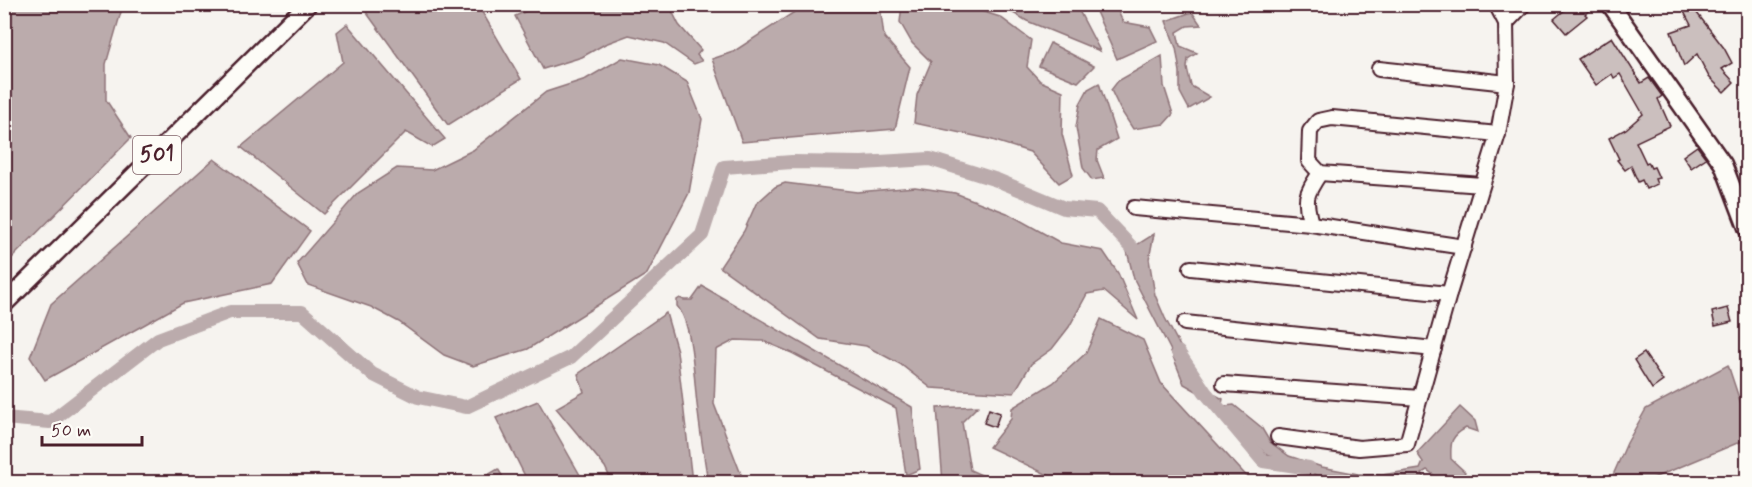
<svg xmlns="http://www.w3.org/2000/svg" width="1752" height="487" font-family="Mynerve,sans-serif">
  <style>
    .water { fill: #bbabac; stroke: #8e7378; stroke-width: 1.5 }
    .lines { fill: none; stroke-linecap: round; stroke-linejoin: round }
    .canal { stroke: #bbabac; stroke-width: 14 }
    .building { fill: #cbbfbe; stroke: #4a1f2b; stroke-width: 1.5 }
    .minor-casing { stroke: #4a1f2b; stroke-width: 18 }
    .major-casing { stroke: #4a1f2b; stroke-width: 21 }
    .minor { stroke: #fdfcf7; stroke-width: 14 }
    .major { stroke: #fdfcf7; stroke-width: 16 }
    .labels { text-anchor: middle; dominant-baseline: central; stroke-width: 4.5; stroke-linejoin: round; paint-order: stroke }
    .shield { fill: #fdfcf7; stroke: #806168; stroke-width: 1.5 }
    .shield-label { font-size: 22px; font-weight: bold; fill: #4a1f2b }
  </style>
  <rect width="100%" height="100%" fill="#f6f3ef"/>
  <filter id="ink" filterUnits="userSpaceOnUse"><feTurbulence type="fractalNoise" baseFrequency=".0167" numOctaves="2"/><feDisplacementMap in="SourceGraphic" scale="12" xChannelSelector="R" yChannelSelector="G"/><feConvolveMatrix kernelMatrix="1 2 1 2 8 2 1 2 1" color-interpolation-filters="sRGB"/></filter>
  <g filter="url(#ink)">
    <!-- water -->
    <g class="water">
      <polygon points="5,4 123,5 106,64 106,100 131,138 5,265"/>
      <polygon points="361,5 478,5 521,79 448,125"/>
      <polygon points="540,5 669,5 679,25 701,50 697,55 702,61 694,64 664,43 629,35 605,44 582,57 543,69 515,16"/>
      <polygon points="880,5 884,37 910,67 895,129 742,142 712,59 733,52 805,5"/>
      <polygon points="902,5 962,5 1000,17 1031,40 1027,67 1040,81 1063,91 1062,134 1073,175 1059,183 1030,152 989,139 914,123 917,95 931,62 912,43 900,22"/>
      <polygon points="999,5 1076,5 1100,51 1027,21"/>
      <polygon points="1093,5 1115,5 1123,22 1150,27 1157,41 1117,59"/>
      <polygon points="1192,12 1201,25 1187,26 1177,32 1180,46 1197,53 1188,59 1187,68 1191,86 1210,97 1189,109 1180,92 1180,72 1176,48 1166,21"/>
      <polygon points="347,24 445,139 432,147 406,132 324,214 241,147 343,62 337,32"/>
      <polygon points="1050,43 1094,66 1078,82 1039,66"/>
      <polygon points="1162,56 1164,86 1173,114 1164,124 1133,129 1120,109 1111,90 1118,81"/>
      <polygon points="622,58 659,65 687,82 702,119 689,193 647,274 528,349 473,366 444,355 399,322 371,307 308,285 297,263 358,193 397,168 432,170 473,150 546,92 586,79"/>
      <polygon points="1099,83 1117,139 1098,150 1097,160 1104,178 1092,180 1083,168 1076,127 1080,104 1088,89"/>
      <polygon points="214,159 310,231 272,284 183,303 45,380 30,357 51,304"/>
      <polygon points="785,183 857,192 915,187 955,193 1007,213 1061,243 1103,251 1118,273 1138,320 1104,291 1087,294 1069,327 1052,349 1031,364 1014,393 931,388 900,364 866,346 820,339 720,267 744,231 756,204 775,187"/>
      <polygon points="1154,234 1149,259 1155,295 1165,318 1181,348 1193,380 1204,389 1223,399 1221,409 1200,393 1184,384 1170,349 1134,279 1127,251"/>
      <path d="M702,286L912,407L920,469L906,475L896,408L792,353L763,341L735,340L716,350L714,404L744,482H708C704,457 700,430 697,404C694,380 693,324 677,306V300L680,298L684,300H692Z"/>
      <polygon points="666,313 677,351 692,482 612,482 605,467 556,408 584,392 578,374"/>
      <polygon points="1101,319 1143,340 1161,383 1252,482 1063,482 989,447 1011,419 1012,408 1053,383 1086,353"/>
      <polygon points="1728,365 1747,422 1747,439 1644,482 1610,482 1627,443 1646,409"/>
      <polygon points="538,401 584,482 528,482 496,418"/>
      <path d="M1234,405L1261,427L1270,442L1289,456L1322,467L1358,474L1382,475L1420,469L1423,462L1417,453L1460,407L1475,421L1478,432L1466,428C1451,436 1450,442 1451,459L1465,472L1460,482H1443L1427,470L1422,473L1425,478L1430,482H1344L1333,481L1302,470L1265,453L1250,439L1224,406Z"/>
      <polygon points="978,406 962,422 970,470 997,482 943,482 937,408"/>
      <polygon points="498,469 506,482 476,482"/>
    </g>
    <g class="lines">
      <!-- canal -->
      <g class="canal">
        <polyline points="1178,352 1205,392 1263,461 1309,468"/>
        <polyline points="4,418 50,422 158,339 230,312 302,312 372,374 418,397 466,407 571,357 702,235 724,167 792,162 862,163 930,159 997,180 1064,208 1097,211 1141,257 1142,263"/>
      </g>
    </g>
    <!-- building -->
    <g class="building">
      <polygon points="1572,4 1597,4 1585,14 1587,16 1566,33 1554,19"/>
      <polygon points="1680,4 1690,4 1724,48 1732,63 1722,69 1734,82 1724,92 1709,77 1697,54 1684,66 1671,32 1691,25"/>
      <polygon points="1612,37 1641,83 1649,78 1662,96 1658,99 1670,126 1636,142 1646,163 1648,162 1651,168 1654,167 1659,178 1655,179 1657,184 1646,189 1642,180 1638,182 1631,166 1625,170 1617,160 1619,159 1609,138 1626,129 1643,114 1620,74 1614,78 1612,74 1596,85 1578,59"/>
      <polygon points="1697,146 1706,158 1691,168 1683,156"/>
      <polygon points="1728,308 1732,322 1715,326 1712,312"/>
      <polygon points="1644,353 1663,381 1652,389 1634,360"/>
      <polygon points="989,409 1000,413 995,427 984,423"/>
    </g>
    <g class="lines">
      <!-- minor casing -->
      <g class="minor-casing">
        <g id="minor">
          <polyline points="1496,4 1506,23 1524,4"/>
          <polyline points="1379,69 1507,83"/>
          <polyline points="1482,185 1320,173 1309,161 1310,131 1318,121 1332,118 1498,134"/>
          <polyline points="1134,208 1311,224 1464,247"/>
          <path d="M1311,224C1304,197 1305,196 1320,173"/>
          <polyline points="1191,268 1449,294"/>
          <polyline points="1185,323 1434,349"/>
          <polyline points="1224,384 1420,398"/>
          <polyline points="1278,437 1359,448 1407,444 1449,294 1498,134 1507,83 1506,23"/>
        </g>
      </g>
      <!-- major casing -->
      <g class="major-casing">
        <g id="major">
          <polyline points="1610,4 1723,164 1748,230"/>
          <polyline points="4,304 308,4"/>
        </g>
      </g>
      <!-- minor -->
      <use href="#minor" class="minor"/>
      <!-- major -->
      <use href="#major" class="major"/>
    </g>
  </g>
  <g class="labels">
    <!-- shield labels -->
    <rect class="shield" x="133" y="136" width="48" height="38" rx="4.5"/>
    <g class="shield-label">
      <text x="157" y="155">501</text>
    </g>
  </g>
  <!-- margin -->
  <rect width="1752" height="487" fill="none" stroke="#fdfcf7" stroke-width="24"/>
  <rect x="12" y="12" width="1728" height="463" fill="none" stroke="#4a1f2b" stroke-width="2" filter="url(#ink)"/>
  <!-- scale -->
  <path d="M42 436v9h100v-9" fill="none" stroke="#4a1f2b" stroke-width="3"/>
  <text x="51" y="436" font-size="18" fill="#4a1f2b" stroke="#fdfcf7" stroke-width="4.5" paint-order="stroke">50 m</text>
</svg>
